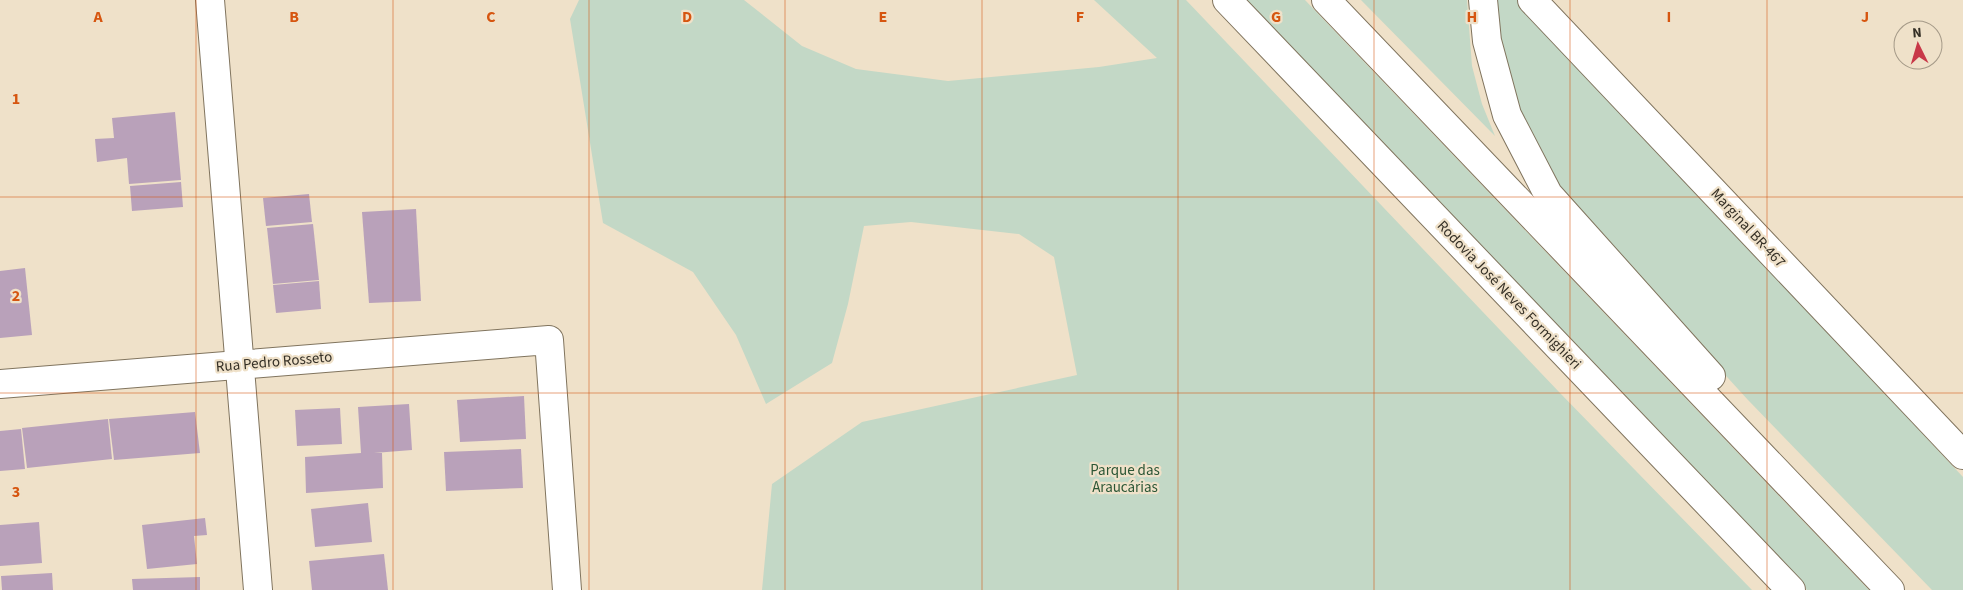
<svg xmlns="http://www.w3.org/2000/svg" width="1963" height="590" font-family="'Source Sans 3',sans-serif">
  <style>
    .green { fill: #c3d8c6 }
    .building { fill: #b9a1ba }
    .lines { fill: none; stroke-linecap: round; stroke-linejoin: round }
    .street-casing { stroke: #80745e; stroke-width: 30 }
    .highway-casing { stroke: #80745e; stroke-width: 30 }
    .street { stroke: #fff; stroke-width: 28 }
    .highway { stroke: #fff; stroke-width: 28 }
    .grid { fill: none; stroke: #d6550f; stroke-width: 1; stroke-opacity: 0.55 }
    .labels { text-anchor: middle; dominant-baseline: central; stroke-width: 4.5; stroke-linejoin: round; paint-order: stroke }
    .street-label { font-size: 15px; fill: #353026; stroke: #efe1c9 }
    .park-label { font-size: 15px; fill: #2b5635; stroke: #efe1c9 }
    .grid-label { font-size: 16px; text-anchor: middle; font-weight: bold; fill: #d6550f; stroke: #efe1c9; stroke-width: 4.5; stroke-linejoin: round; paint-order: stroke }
  </style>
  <rect width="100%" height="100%" fill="#efe1c9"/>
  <!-- green -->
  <g class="green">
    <polygon points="579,0 744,0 802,46 856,69 948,81 1099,67 1157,58 1094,0 1186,0 1560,393 1752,590 762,590 772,484 862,422 1077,375 1054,257 1019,234 911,222 864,226 848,304 832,363 766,404 736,335 693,272 603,223 570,19"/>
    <polygon points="1247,0 1305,0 1869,590 1807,590"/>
    <polygon points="1361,0 1467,0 1472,66 1482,104 1495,136"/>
    <polygon points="1494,0 1517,0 1963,477 1963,590 1932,590 1748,400 1556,189 1523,123 1496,31"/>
  </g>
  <!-- building -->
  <g class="building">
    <polygon points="175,112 181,180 129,184 127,158 97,162 95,139 114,138 112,118"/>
    <polygon points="181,182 183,207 132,211 130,186"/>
    <polygon points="309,194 312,222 266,226 263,198"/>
    <polygon points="416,209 421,301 369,303 362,212"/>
    <polygon points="313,224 319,280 273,284 267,228"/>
    <polygon points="25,268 32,335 0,338 0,271"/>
    <polygon points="319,281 321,309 276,313 273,285"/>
    <polygon points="524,396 526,439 460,442 457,400"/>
    <polygon points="409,404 412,450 374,453 382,453 383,488 306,493 305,457 361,453 358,407"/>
    <polygon points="340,408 342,444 297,446 295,410"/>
    <polygon points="195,412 200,453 114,460 109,419"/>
    <polygon points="108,419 112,459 27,468 22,428"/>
    <polygon points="21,429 25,469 0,471 0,431"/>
    <polygon points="521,449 523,488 446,491 444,452"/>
    <polygon points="368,503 372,542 315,547 311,509"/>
    <polygon points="205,518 207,535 194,536 197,564 147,569 142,525"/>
    <polygon points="39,522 42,563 0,566 0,525"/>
    <polygon points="384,554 388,590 312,590 309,561"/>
    <polygon points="52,573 53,590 2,590 1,576"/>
    <polygon points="200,577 200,590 133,590 132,579"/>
  </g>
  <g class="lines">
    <!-- street casing -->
    <g class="street-casing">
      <g id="street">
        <polyline points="210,0 258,590"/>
        <polyline points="1532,0 1963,455"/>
        <polyline points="0,384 549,340 567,590"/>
      </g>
    </g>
    <!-- highway casing -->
    <g class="highway-casing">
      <g id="highway">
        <polyline points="1227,0 1791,590"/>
        <polyline points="1326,0 1890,590"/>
        <polyline points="1483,0 1487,41 1507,115 1548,194 1711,376"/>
      </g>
    </g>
    <!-- street -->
    <use href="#street" class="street"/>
    <!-- highway -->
    <use href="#highway" class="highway"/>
  </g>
  <!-- grid -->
  <path class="grid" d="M196,0V590M393,0V590M589,0V590M785,0V590M982,0V590M1178,0V590M1374,0V590M1570,0V590M1767,0V590M0,197H1963M0,393H1963"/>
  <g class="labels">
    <!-- street labels -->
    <g class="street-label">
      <text transform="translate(1748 228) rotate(47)">Marginal BR-467</text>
      <text transform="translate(1509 295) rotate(46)">Rodovia José Neves Formighieri</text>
      <text transform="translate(274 362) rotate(-5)">Rua Pedro Rosseto</text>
    </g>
    <!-- park labels -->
    <g class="park-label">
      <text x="1125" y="470">Parque das<tspan x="1125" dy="17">Araucárias</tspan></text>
    </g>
  </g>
  <g class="grid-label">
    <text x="98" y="22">A</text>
    <text x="294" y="22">B</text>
    <text x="491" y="22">C</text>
    <text x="687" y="22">D</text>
    <text x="883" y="22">E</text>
    <text x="1080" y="22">F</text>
    <text x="1276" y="22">G</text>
    <text x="1472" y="22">H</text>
    <text x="1669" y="22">I</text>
    <text x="1865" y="22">J</text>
    <text x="16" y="104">1</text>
    <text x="16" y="301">2</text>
    <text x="16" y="497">3</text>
  </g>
  <!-- north arrow -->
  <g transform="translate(1918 45) rotate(355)"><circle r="24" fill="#efe1c9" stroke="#a59a88"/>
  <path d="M0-4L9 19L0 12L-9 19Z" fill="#c83848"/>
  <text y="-8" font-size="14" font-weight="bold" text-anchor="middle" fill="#353026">N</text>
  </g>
</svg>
